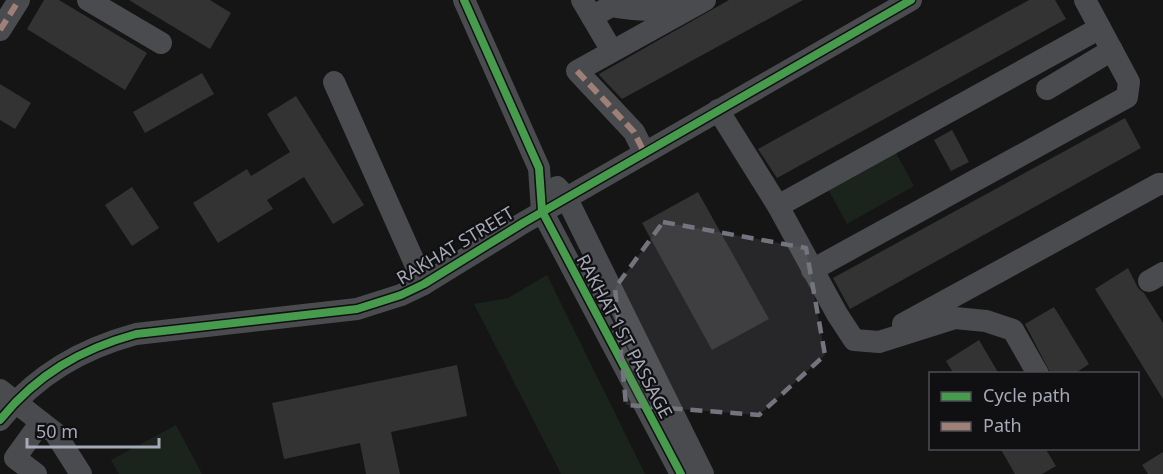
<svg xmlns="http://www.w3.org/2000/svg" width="1163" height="474" font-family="'Noto Sans',sans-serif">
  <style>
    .green { fill: #1b231d }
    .building { fill: #333334 }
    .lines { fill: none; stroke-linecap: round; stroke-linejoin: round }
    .minor { stroke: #494b4e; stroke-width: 22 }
    .quiet { stroke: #9e8076; stroke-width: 6; stroke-dasharray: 12 6; stroke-linecap: butt }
    .cycleway-casing { stroke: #100f11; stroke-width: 11 }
    .cycleway { stroke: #469c4c; stroke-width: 8 }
    .marked { fill: #73757e; fill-opacity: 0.2; stroke: #73757e; stroke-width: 4.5; stroke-dasharray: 12 8; stroke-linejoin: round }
    .labels { text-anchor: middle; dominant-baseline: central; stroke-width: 4.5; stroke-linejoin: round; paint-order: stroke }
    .street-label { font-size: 18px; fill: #a6a9b7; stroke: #100f11 }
  </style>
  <rect width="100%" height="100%" fill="#151515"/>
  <!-- green -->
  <g class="green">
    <polygon points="895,151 914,186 847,224 828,189"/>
    <polygon points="547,275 645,474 561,474 474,304 508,298"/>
    <polygon points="176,425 202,474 119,474 111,460"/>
  </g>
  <!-- building -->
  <g class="building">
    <polygon points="44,0 59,0 147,53 125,90 27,29"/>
    <polygon points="129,0 210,0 231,13 210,49"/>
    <polygon points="729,0 803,0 622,99 600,76 599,74"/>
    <polygon points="1029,0 1055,0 1066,19 777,178 758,149"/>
    <polygon points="202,73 214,94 145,133 133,112"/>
    <polygon points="0,84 31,103 15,129 0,120"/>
    <polygon points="296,96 364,205 333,224 304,177 267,200 273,209 218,243 193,203 247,169 251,176 290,152 267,114"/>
    <polygon points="1125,118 1141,148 850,309 833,278"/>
    <polygon points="952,130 969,162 951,171 934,140"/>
    <polygon points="132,187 159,228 132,246 105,205"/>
    <polygon points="698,192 769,319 712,350 642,223"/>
    <polygon points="1128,268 1138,288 1144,293 1163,323 1163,399 1095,289"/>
    <polygon points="1054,307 1089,364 1074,374 1051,374 1025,324"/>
    <polygon points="979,340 999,374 954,374 946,361"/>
    <polygon points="457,365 467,416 391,432 400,474 366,474 360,443 284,459 272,403"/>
    <polygon points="1000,448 1045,448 1056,466 1042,474 1015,474"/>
    <polygon points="1163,452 1163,474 1148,474 1142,465"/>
  </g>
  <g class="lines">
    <!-- minor -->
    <g class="minor">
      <polyline points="88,0 161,43"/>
      <polyline points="464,0 539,168 542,211 681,474"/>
      <polyline points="582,0 612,51"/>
      <path d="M592,17L611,6C637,10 654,14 677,0"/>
      <polyline points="0,30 19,0"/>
      <polyline points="334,82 424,284"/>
      <polyline points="1047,89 1112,50"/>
      <polyline points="718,110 778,206 837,314 854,340 879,342 955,318 986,321 1013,330 1038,374"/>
      <polyline points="644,152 634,132 577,71 705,0"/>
      <polyline points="557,187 566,197 703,474"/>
      <polyline points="778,206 1100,28"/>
      <polyline points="812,270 1127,97 1129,82 1085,0"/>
      <polyline points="1149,281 1163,273"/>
      <polyline points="903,324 1159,184 1163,184"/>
      <polyline points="0,390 55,433 81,474"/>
      <path d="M0,420C36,375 81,349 136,334L357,309L401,295L424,284L523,223L911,0"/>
      <polyline points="36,474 15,458 41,422"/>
    </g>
    <!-- quiet -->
    <g class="quiet">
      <polyline points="0,30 19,0"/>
      <polyline points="577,71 634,132 644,152"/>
    </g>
    <!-- cycleway casing -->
    <g class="cycleway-casing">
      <g id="cycleway">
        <polyline points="464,0 539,168 542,211 681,474"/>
        <path d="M0,420C36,375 81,349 136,334L357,309L401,295L424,284L523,223L911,0"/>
      </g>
    </g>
    <!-- cycleway -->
    <use href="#cycleway" class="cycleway"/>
  </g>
  <!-- marked area -->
  <path class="marked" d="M663,222L806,248L825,355L759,415L626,405L615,288Z"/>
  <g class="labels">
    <!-- street labels -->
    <g class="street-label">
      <text transform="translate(455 245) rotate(-31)">RAKHAT STREET</text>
      <text transform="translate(625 336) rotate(62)">RAKHAT 1ST PASSAGE</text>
    </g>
  </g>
  <!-- legend -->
  <rect x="929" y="372" width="210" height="78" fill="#100f11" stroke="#4c4d53" stroke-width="1.5"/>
  <rect x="941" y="392" width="30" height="9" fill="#469c4c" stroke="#4c4d53" stroke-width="1.5"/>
  <text x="983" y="402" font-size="18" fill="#a6a9b7">Cycle path</text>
  <rect x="941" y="422" width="30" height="9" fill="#9e8076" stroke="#4c4d53" stroke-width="1.5"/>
  <text x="983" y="432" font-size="18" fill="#a6a9b7">Path</text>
  <!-- scale -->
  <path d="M27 438v9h132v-9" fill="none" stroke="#a6a9b7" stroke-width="3"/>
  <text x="36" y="438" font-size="18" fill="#a6a9b7" stroke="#100f11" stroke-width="4.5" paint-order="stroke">50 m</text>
</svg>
